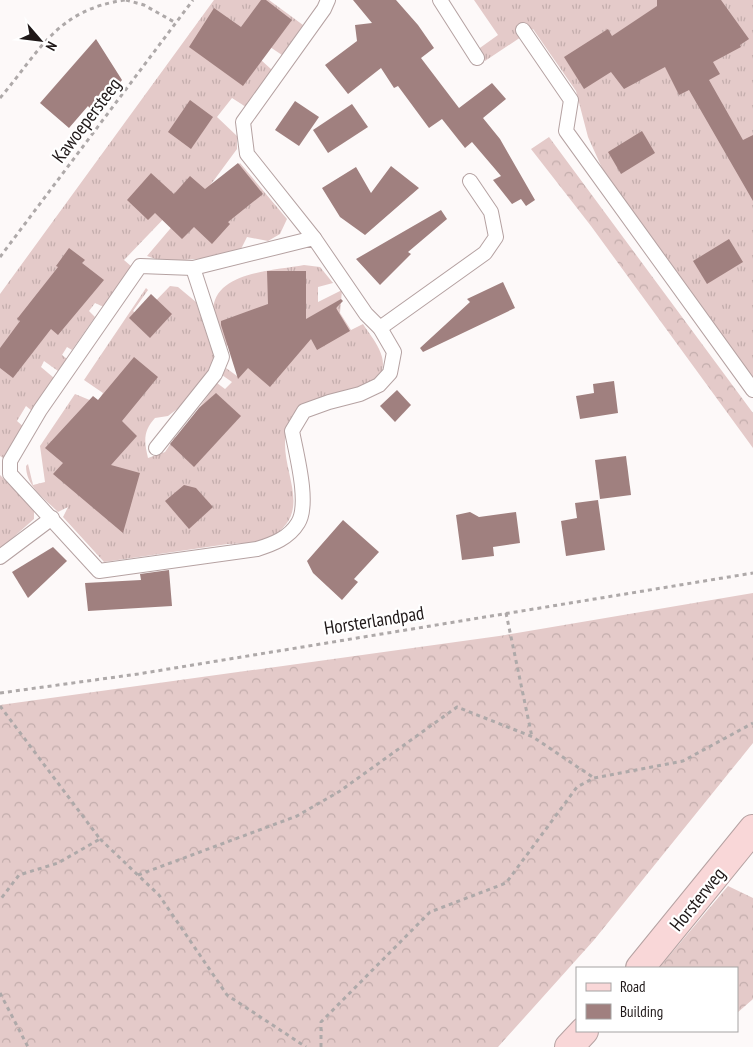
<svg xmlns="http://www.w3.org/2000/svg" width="753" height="1047" font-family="'PT Sans Narrow',sans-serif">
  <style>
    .grass { fill: url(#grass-tufts) }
    .forest { fill: url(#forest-crowns) }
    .building { fill: #a0807f }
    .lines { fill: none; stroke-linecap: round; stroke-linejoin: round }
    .lane-casing { stroke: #b5a2a2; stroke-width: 16 }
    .secondary-casing { stroke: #b5a2a2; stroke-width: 30 }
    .path { stroke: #aea9a9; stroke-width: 3; stroke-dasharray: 4 4; stroke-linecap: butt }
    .lane { stroke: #fff; stroke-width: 14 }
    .secondary { stroke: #f9d7d8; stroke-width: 28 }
    .labels { text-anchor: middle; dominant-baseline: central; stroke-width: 4.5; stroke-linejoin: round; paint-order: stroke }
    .street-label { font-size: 19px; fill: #1f1818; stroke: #fff }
  </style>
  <defs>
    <pattern id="grass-tufts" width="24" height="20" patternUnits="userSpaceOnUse" patternTransform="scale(1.25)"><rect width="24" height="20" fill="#e4cac9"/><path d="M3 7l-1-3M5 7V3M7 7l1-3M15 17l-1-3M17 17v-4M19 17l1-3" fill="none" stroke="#c3adac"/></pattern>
    <pattern id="forest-crowns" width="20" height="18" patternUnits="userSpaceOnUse" patternTransform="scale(1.25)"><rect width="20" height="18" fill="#e4cac9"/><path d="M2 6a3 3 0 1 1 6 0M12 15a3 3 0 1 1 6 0" fill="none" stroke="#c3adac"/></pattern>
  </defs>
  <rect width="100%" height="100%" fill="#fdf9f9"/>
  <!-- grass -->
  <g class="grass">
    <polygon points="214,0 269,0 303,25 282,55 270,47 261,60 272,70 246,107 232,98 217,117 237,136 237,149 206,191 211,197 240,163 287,219 280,234 268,241 247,237 238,255 164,262 147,256 181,216 174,208 124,260 132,267 104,307 95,303 89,311 95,317 72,350 67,347 62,355 67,359 58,371 44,361 41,367 54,378 32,411 26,406 17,421 25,428 3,458 0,456 0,294"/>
    <polygon points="474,0 753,0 753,380 751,381 602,168 588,137 576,91 533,29 485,61 477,50 498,35"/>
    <path d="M304,265L320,267L333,283L318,287V302L342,290L340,313L351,330L363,324C368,332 375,340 379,349C403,400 311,387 293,415C265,459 324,508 269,538C260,544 240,543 228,544C187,550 146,556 104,562L63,517L68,507L58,512C44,498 26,486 26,466L28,464L33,485L45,482L40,446L75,394L97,403L103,393L84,380L146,288L148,290L133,311L140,317L170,286L178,287L196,302L214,356L210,372L189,400L168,416L155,418C143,431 144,441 148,458L165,452L175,437L194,453V415L217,383L225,389L232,382L222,375L226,368L237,376L260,350L250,332L223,348C220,337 213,325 213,314C211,271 273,271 304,265Z"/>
    <polygon points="0,475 34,509 34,519 0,549"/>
  </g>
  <!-- forest -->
  <g class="forest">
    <polygon points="549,137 753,413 753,448 591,226 531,149"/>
    <polygon points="753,593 753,743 594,940 498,1047 0,1047 0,705 499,636"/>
    <polygon points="728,886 753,898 753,999 737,1013 737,968 659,968"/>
  </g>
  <!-- building -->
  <g class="building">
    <polygon points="261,0 266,0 292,20 243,86 189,47 214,8 241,27"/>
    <polygon points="353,0 396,0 418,25 434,48 421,58 459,108 492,83 506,99 483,118 500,139 535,200 526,206 521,199 512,204 493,180 501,176 472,142 465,148 442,119 429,128 398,86 394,88 381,68 348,94 325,65 357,41 355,25 372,23"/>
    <polygon points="657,0 721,0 749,39 740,45 741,47 713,62 720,74 709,80 743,140 753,135 753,201 689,90 679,95 665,67 624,89 611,72 584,89 564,57 608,29 612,36 657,6"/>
    <polygon points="96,39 122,80 95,115 88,106 69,128 40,103"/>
    <polygon points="190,100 213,117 191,149 168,132"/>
    <polygon points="295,101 319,117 299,146 275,130"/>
    <polygon points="352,104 368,127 328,153 313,130"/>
    <polygon points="642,131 655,153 621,174 608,152"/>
    <polygon points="238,163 263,194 228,222 230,224 212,244 194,227 182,239 155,213 148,220 127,200 151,173 174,194 190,176 205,189"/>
    <polygon points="391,166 419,188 365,235 340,217 322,188 356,167 371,193"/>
    <polygon points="441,210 447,219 408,252 411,254 380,285 356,259"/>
    <polygon points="729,239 743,262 707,284 693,261"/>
    <polygon points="69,248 85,260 82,263 104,280 58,335 51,329 13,378 0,368 0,348 20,321 17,319 58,267 56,266"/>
    <polygon points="267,271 306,271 306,319 341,299 343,301 336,308 350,331 317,350 311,339 270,387 248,368 238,379 221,325 221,321 268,304"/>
    <polygon points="503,282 515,308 423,352 420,348 470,302 467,299"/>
    <polygon points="151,294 172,314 150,338 129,318"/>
    <polygon points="134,357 158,377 122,421 137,436 111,465 140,473 123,533 53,474 63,463 45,448 93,396 98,400"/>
    <polygon points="614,381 618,413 580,419 576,396 594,393 593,384"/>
    <polygon points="397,390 411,405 395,422 380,406"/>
    <polygon points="216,393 241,416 194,467 170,444 199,408"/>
    <polygon points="626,456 631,495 600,499 595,460"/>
    <polygon points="184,485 196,488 213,507 189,529 165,501"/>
    <polygon points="598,500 605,550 566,556 561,521 577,518 575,503"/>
    <polygon points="470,512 479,517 516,512 520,543 493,547 494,556 462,560 456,515"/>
    <polygon points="343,520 379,552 354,579 358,582 342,600 313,573 307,561"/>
    <polygon points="53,547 67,561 28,598 12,572"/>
    <polygon points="169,570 172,606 88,611 85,583 141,580 140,574"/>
  </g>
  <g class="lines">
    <!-- lane casing -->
    <g class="lane-casing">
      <g id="lane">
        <polyline points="440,0 477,58"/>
        <polyline points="523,30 571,100 566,131 753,390"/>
        <path d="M314,238L366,314L380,328L394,352L390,373L379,385L360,394L329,402L304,411L292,431C296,453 310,504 298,523C289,538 273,544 257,549L99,571L10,474V461L40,410L140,266L193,268Z"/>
        <polyline points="314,238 247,154 243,122 324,9 328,0"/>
        <polyline points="380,328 485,253 496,237 491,212 470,181"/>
        <polyline points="156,448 215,374 222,357 193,268"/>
        <polyline points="0,557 52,518"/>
      </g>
    </g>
    <!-- secondary casing -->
    <g class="secondary-casing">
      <g id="secondary">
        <polyline points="640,968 753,829"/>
        <polyline points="569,1047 584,1031"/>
      </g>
    </g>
    <!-- path -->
    <g class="path">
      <polyline points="126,0 144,5 176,23"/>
      <path d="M0,98C40,51 56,10 125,0"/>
      <polyline points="0,257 193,0"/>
      <polyline points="506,613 532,737"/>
      <polyline points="0,693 138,674 753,573"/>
      <polyline points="0,706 100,839 58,863 19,875 0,900"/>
      <polyline points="100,839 159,895 227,995 306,1047"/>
      <polyline points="138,875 297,816 340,791 457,707 533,737 594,778"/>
      <polyline points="0,993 28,1047"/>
      <polyline points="321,1047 321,1022 430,912 506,883 577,787 594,778 683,761 753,723"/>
    </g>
    <!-- lane -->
    <use href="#lane" class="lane"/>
    <!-- secondary -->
    <use href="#secondary" class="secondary"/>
  </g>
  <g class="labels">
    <!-- street labels -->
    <g class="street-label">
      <text transform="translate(86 120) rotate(-53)">Kawoepersteeg</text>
      <text transform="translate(374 620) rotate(-9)">Horsterlandpad</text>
      <text transform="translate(697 899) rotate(-51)">Horsterweg</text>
    </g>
  </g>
  <!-- legend -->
  <rect x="576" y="967" width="162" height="65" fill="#ffffff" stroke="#a5a3a3"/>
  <rect x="586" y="983" width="25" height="8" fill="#f9d7d8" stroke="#a5a3a3"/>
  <text x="620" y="992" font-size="15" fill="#1f1818">Road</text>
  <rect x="586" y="1004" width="25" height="15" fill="#a0807f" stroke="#a5a3a3"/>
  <text x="620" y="1017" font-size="15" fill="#1f1818">Building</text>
  <!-- north arrow -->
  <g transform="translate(40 40) rotate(118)" stroke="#ffffff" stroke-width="4" paint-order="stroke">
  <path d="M0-4L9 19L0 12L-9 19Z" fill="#1f1818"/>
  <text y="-8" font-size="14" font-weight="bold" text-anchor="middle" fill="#1f1818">N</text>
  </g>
</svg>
